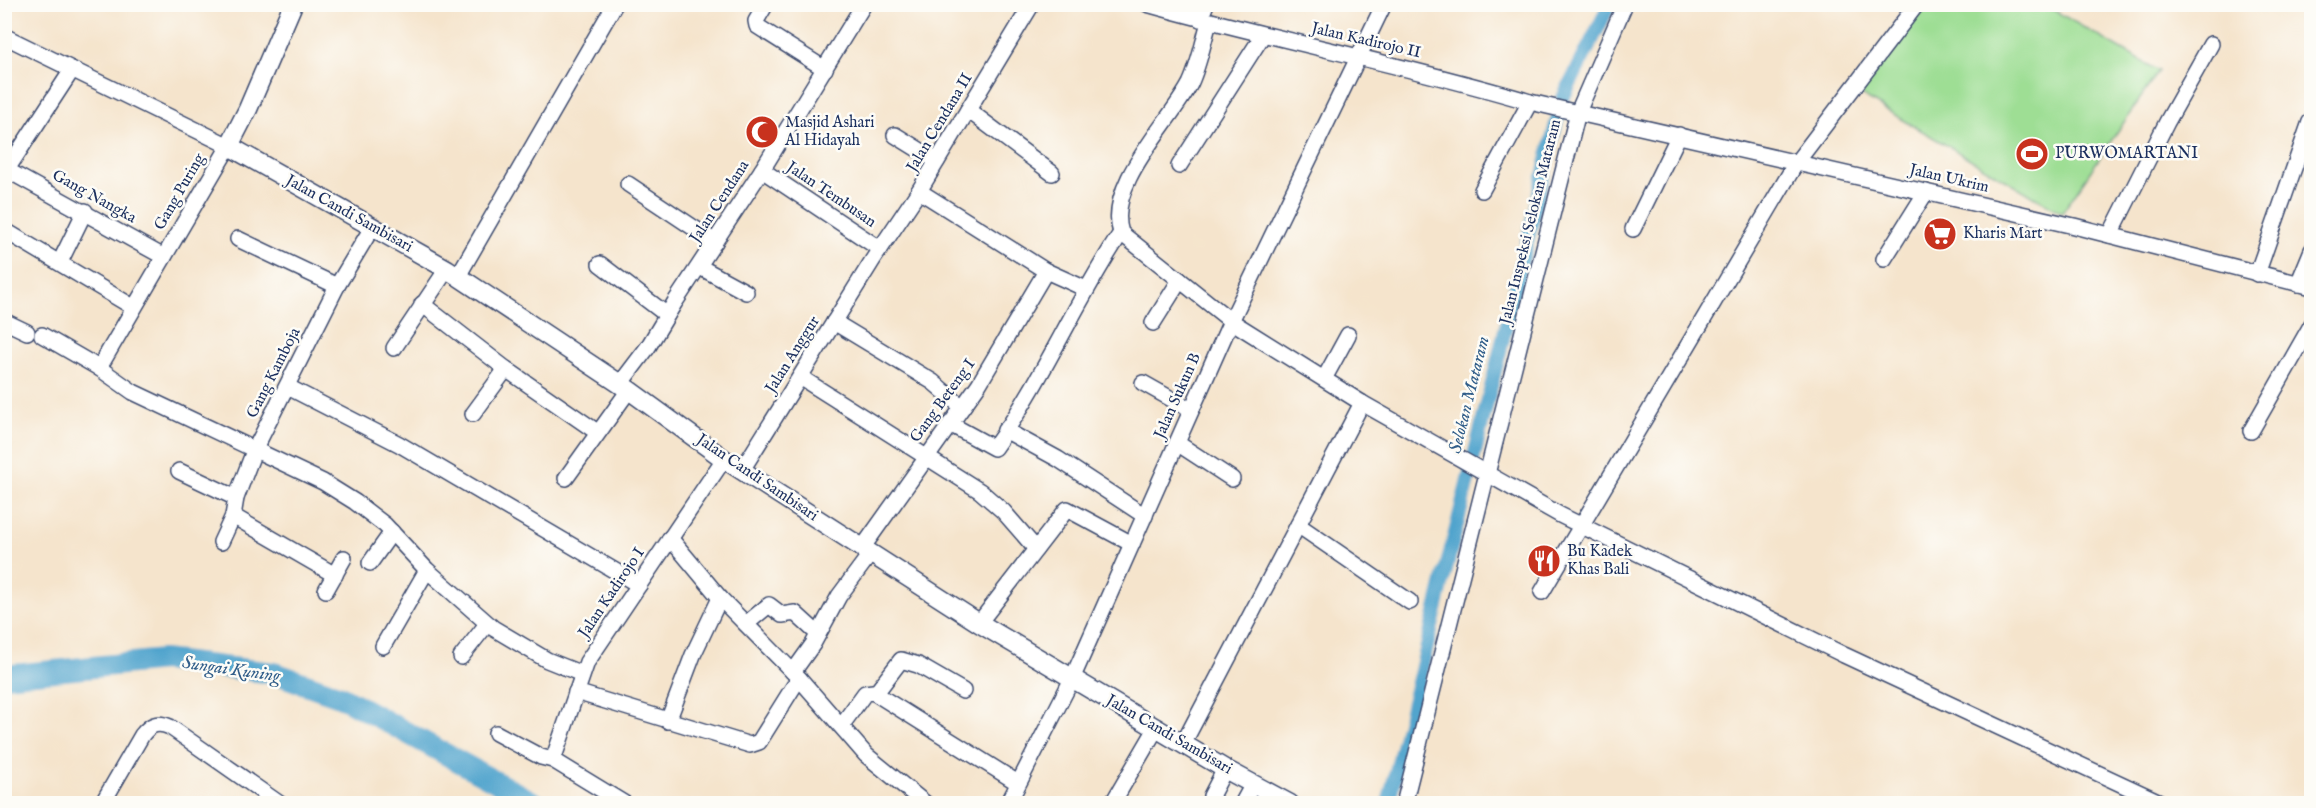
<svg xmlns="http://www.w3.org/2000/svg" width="2316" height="808" font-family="'IM FELL English',serif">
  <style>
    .green { fill: #9ede94; stroke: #5c8679; stroke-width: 1.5 }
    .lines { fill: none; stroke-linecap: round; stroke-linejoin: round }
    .canal { stroke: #51a4cd; stroke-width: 14 }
    .river { stroke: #51a4cd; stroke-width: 22 }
    .minor-casing { stroke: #3c4a6e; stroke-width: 18 }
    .tertiary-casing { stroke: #3c4a6e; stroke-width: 21 }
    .minor { stroke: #fff; stroke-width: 15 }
    .tertiary { stroke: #fff; stroke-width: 18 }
    .labels { text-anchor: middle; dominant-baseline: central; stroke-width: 5; stroke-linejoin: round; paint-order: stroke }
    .street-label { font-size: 16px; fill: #1b2f5e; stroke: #fdfcf7 }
    .poi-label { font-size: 16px; fill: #1b2f5e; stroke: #fdfcf7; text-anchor: start }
    .water-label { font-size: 18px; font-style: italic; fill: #315e8a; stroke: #fdfcf7 }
  </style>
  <rect width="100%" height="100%" fill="#fdfcf7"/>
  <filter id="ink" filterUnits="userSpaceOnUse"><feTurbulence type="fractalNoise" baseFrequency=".0167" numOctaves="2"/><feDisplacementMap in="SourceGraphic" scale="12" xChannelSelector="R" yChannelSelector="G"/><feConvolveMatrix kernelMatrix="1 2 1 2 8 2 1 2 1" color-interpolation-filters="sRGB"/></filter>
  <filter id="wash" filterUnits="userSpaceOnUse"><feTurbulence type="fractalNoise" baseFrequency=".008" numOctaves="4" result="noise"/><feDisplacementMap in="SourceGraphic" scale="24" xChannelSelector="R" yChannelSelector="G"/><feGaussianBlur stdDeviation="1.35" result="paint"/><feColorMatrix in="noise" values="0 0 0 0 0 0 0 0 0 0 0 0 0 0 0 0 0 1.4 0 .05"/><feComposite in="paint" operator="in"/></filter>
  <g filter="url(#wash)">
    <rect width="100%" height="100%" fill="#f5e4cc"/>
    <!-- green -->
    <polygon class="green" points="1927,4 2045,5 2159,71 2062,213 1859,94"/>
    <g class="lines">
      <!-- canal -->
      <polyline class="canal" points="1388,804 1562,100 1610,4"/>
      <!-- river -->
      <polyline class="river" points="4,676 163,660 274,673 340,696 536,804"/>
    </g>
  </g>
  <g filter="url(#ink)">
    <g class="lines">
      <!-- minor casing -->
      <g class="minor-casing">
        <g id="minor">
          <polyline points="766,4 756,21 757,26 825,69"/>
          <path d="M1147,4C1274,40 1403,64 1530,102L2074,226L2312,287"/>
          <polyline points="1200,19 1206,4"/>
          <path d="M1209,22C1203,43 1199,65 1190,84C1169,124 1105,185 1121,233L1231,321L1362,403L1560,515L1844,655L2164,804"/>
          <polyline points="4,36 229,146 99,368"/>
          <polyline points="968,110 1052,173"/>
          <polyline points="895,135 937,161"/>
          <polyline points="1179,166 1263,35"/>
          <polyline points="7,170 164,257"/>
          <polyline points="762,170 880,249"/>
          <polyline points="4,174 72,70"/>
          <polyline points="628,184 715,242"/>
          <polyline points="1482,190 1530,102"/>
          <polyline points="919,191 1046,271 1086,289"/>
          <polyline points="1633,229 1679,135"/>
          <polyline points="4,230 133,307"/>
          <polyline points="2110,235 2167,122 2211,44"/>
          <polyline points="238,239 337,286"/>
          <polyline points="1884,259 1926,192"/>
          <polyline points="60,262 85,211"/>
          <polyline points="600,264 667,315"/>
          <polyline points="700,267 746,292"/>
          <polyline points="2257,274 2310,122"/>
          <polyline points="458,276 615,4"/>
          <polyline points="2298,284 2312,250"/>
          <polyline points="422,304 506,369 473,414"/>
          <polyline points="4,321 27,332"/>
          <polyline points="834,322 933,382 962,407"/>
          <polyline points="1153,323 1180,280"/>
          <polyline points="42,335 99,368 133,392 323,482 355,502 385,525 427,570 493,628 547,660 582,674"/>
          <polyline points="394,348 447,269"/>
          <polyline points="506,369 597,432"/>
          <polyline points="800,377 980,491 1003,511 1036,549"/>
          <polyline points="1324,379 1348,335"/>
          <polyline points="1143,383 1191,410"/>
          <polyline points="620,384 648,347 675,302 762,170 864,4"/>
          <polyline points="288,387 399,444 639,585"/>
          <path d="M950,424L994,448C1042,382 1075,302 1121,233"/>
          <polyline points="1005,430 1058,459 1145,516"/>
          <polyline points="2251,431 2312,324"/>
          <polyline points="1177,443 1232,479"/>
          <polyline points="742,470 874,258 919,191 1032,4"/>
          <polyline points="179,471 236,498"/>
          <polyline points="566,478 629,390"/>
          <polyline points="233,516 335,575"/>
          <polyline points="1298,525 1410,602"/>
          <polyline points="670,538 720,598 799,678 866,755 926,804"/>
          <polyline points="221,542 233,516 236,498 254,451 337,286 373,226"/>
          <polyline points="863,547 979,384 1046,271"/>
          <polyline points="370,563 392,532"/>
          <polyline points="326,590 344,558"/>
          <polyline points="1542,592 1796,163 1917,4"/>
          <polyline points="979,623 1067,509 1132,544"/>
          <polyline points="746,624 769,605 782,615 795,613 818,634"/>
          <polyline points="383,646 427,570"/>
          <polyline points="461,657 487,624"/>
          <polyline points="793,672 813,644 839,596 871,553"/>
          <polyline points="576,692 750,745 759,742 799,678"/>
          <polyline points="876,693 901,660 918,665 963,691"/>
          <polyline points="668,721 693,655 720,598"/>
          <polyline points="841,726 865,693 873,692 1018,783"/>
          <polyline points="496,733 541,757 553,760 625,804"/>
          <polyline points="1183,744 1362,403"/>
          <polyline points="553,760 587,662 724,459"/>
          <path d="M102,804L142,735C150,725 157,721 170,727L280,804"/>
          <polyline points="1008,804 1072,679 1231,321 1384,4"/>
          <polyline points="1112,804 1157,727"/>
          <polyline points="1216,804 1211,796 1225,769"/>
          <polyline points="1242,804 1253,784"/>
          <polyline points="1404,804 1578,112 1625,4"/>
        </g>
      </g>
      <!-- tertiary casing -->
      <g class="tertiary-casing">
        <polyline id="tertiary" points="293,4 248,109 229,146 447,269 629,390 724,459 979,623 1225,769 1290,804"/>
      </g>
      <!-- minor -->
      <use href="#minor" class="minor"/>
      <!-- tertiary -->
      <use href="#tertiary" class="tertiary"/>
    </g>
  </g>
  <!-- icons -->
  <defs>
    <g id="mosque-disc" transform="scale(1.725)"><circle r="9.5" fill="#c8321e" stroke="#fdfcf7"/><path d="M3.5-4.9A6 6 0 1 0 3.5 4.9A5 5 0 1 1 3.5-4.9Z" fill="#fff"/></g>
    <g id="stadium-disc" transform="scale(1.725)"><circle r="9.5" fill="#c8321e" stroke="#fdfcf7"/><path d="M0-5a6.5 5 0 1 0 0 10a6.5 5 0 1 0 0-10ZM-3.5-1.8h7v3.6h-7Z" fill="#fff"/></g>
    <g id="supermarket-disc" transform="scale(1.725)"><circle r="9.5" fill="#c8321e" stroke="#fdfcf7"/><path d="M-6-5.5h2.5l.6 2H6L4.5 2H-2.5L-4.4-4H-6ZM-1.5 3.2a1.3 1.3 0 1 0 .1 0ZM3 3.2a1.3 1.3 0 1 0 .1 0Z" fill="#fff"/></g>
    <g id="restaurant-disc" transform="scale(1.725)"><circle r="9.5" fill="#c8321e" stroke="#fdfcf7"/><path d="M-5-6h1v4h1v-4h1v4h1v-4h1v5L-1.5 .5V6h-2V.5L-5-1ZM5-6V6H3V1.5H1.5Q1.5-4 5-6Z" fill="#fff"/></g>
  </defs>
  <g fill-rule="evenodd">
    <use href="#mosque-disc" x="762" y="132"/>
    <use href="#stadium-disc" x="2032" y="154"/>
    <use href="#supermarket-disc" x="1940" y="234"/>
    <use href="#restaurant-disc" x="1544" y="561"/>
  </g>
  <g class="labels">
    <!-- street labels -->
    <g class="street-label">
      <text transform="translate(1366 41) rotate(13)">Jalan Kadirojo II</text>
      <text transform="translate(940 123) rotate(-59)">Jalan Cendana II</text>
      <text transform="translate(1949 179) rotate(13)">Jalan Ukrim</text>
      <text transform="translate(180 192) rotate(-60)">Gang Puring</text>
      <text transform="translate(831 195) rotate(34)">Jalan Tembusan</text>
      <text transform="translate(94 197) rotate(29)">Gang Nangka</text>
      <text transform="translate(720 202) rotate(-57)">Jalan Cendana</text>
      <text transform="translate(349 214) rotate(29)">Jalan Candi Sambisari</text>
      <text transform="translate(1531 222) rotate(-76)">Jalan Inspeksi Selokan Mataram</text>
      <text transform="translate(793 355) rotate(-58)">Jalan Anggur</text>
      <text transform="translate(274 373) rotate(-63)">Gang Kamboja</text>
      <text transform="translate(1178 396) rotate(-66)">Jalan Sukun B</text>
      <text transform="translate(943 401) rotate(-54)">Gang Beteng I</text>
      <text transform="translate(757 478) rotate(34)">Jalan Candi Sambisari</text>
      <text transform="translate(612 593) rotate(-56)">Jalan Kadirojo I</text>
      <text transform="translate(1169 735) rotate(30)">Jalan Candi Sambisari</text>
    </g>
    <!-- poi labels -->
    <g class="poi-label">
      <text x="785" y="123">Masjid Ashari<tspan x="785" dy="18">Al Hidayah</tspan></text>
      <text x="2055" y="154">PURWOMARTANI</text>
      <text x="1963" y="234">Kharis Mart</text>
      <text x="1567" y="552">Bu Kadek<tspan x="1567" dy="18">Khas Bali</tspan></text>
    </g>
    <!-- water labels -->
    <g class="water-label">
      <text transform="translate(1470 395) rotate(-76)">Selokan Mataram</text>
      <text transform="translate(231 670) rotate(8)">Sungai Kuning</text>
    </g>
  </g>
  <!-- margin -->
  <rect width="2316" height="808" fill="none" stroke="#fdfcf7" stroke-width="24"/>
</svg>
